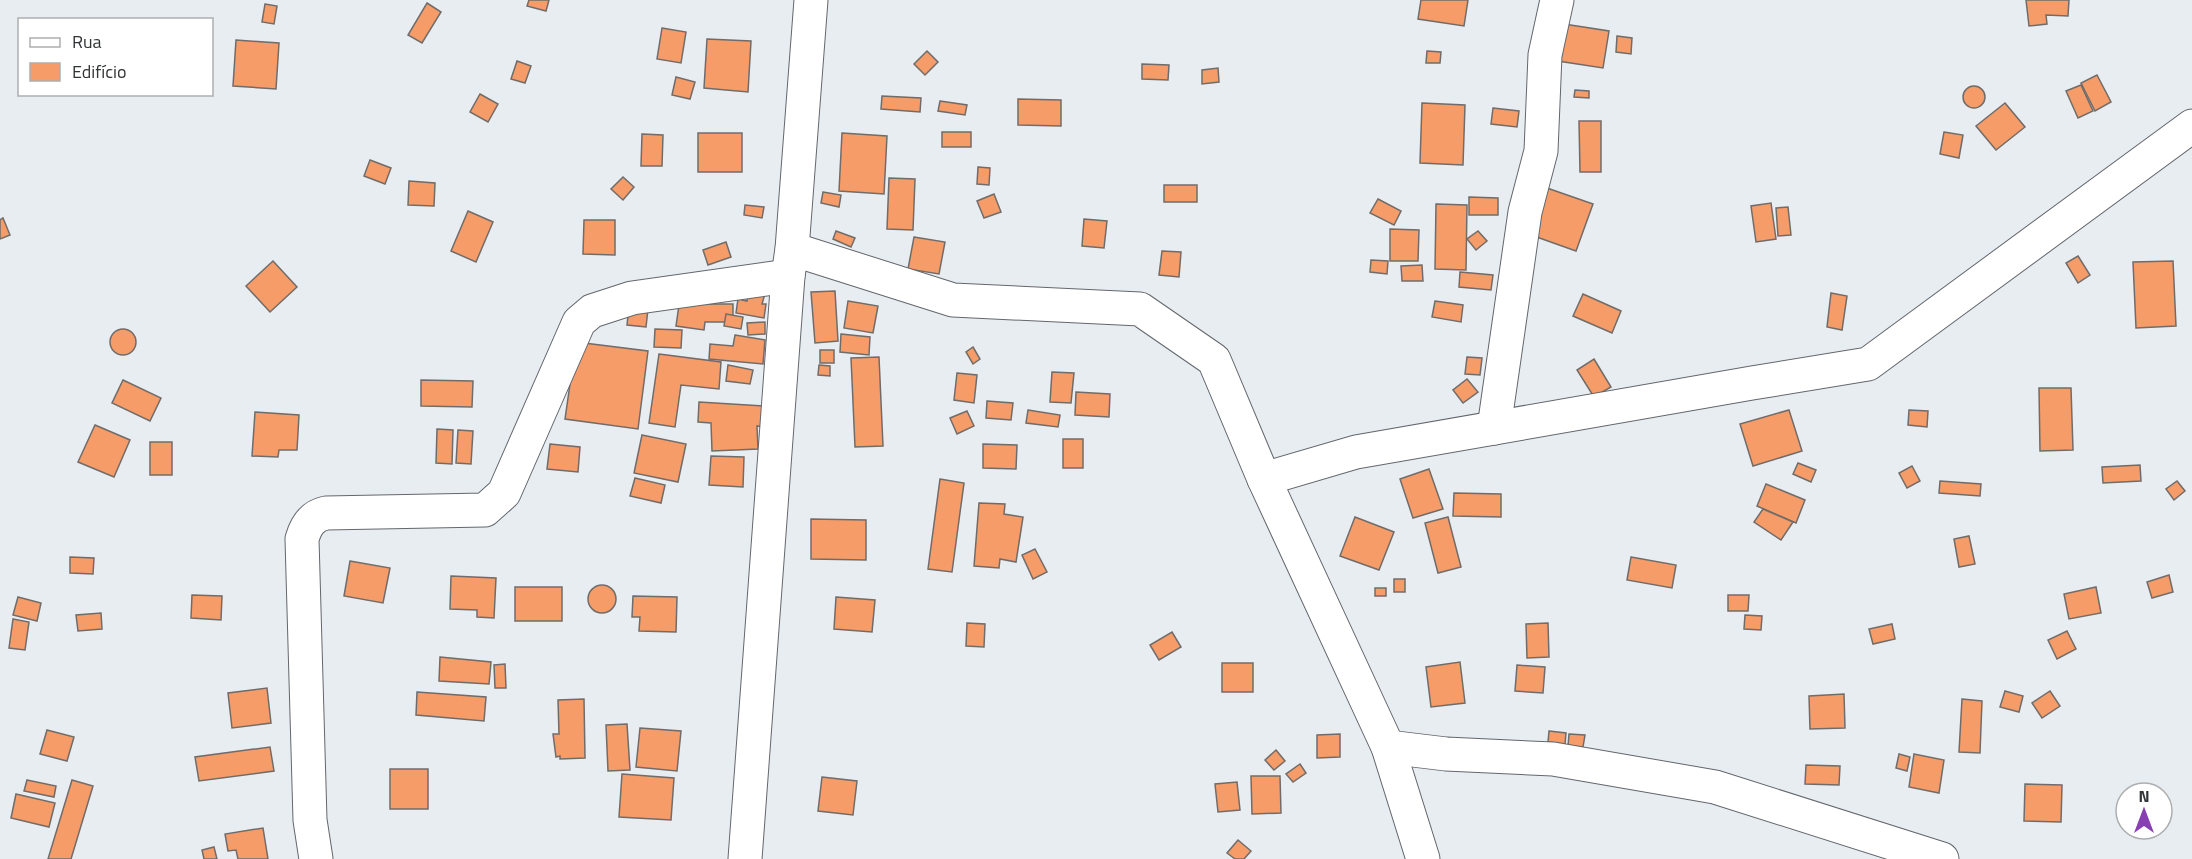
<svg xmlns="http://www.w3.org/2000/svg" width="2192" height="859" font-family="'Titillium Web',sans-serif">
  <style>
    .building { fill: #f69c68; stroke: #716c69; stroke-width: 1.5 }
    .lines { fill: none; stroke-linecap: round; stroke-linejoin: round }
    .minor-casing { stroke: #63676c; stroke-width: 35 }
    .minor { stroke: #fff; stroke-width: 33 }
  </style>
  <rect width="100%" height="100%" fill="#e8edf2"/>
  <!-- building -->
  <g class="building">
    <polygon points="529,0 549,0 546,11 527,6"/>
    <polygon points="1421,0 1468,0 1464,26 1418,19"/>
    <polygon points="2026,0 2069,0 2068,16 2046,15 2047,24 2029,26"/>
    <polygon points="427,3 441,12 422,43 408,35"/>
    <polygon points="265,4 277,6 274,24 262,22"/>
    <polygon points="1564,24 1609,31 1603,68 1558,61"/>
    <polygon points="662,28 686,32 681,63 657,59"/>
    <polygon points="1617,36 1632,38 1631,54 1616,52"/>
    <polygon points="707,39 751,41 748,92 704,88"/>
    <polygon points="236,40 279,43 276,89 233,86"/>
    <polygon points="927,51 938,62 925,75 914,64"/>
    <polygon points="1427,51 1441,52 1440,63 1426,63"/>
    <polygon points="517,61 531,66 525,83 511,79"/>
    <polygon points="1142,64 1169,65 1168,80 1142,79"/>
    <polygon points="1218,68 1219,82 1202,84 1202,70"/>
    <polygon points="2097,75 2111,102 2095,111 2081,83"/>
    <polygon points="676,77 695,82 690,99 672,95"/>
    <polygon points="2081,85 2093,111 2078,118 2066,91"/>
    <circle cx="1974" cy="97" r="11"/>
    <polygon points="1575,90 1589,91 1589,98 1574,97"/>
    <polygon points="480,94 498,104 488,122 470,112"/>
    <polygon points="882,96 921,98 920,112 881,109"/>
    <polygon points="1018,99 1061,100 1061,126 1018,125"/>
    <polygon points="940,101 967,105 965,115 938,111"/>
    <polygon points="1422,103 1465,105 1463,165 1420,163"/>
    <polygon points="2005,103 2025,127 1996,150 1976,126"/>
    <polygon points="1493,108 1519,111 1517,127 1491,124"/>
    <polygon points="1579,121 1601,121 1601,172 1580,172"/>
    <rect x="942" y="132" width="29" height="15"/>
    <polygon points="1944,132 1963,135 1959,158 1940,154"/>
    <rect x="698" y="133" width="44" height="39"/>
    <polygon points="842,133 887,136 884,194 839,191"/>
    <polygon points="642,134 663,135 662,166 641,166"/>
    <polygon points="370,160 391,168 385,184 364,176"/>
    <polygon points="978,167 990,168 989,185 977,184"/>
    <polygon points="623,177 634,187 623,200 611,189"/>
    <polygon points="889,178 915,179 913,230 887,229"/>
    <polygon points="409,181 435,183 434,206 408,205"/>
    <rect x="1164" y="185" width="33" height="17"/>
    <polygon points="1547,188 1593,204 1576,251 1531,235"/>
    <polygon points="823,192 841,195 839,207 821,203"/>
    <polygon points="994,194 1001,212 984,218 977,201"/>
    <polygon points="1469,197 1498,198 1498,215 1469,215"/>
    <polygon points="1378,199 1401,211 1394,225 1370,213"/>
    <polygon points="1771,203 1776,239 1756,242 1751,206"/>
    <polygon points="1436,204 1467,205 1466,270 1435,269"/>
    <polygon points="745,205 764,207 762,218 744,215"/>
    <polygon points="1788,207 1791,235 1778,236 1776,208"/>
    <polygon points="468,211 493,222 476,262 451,251"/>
    <polygon points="3,218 10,235 0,239 0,220"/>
    <polygon points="1084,219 1107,221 1104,248 1082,246"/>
    <polygon points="584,220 615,220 615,255 583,254"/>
    <polygon points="1390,229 1419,230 1418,261 1390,261"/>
    <polygon points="836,231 855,238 851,247 833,239"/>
    <polygon points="1478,231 1487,241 1476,250 1467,239"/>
    <polygon points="914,237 945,242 939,274 908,269"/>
    <polygon points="726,242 731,257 708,265 703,250"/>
    <polygon points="1162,251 1181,252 1179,277 1159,275"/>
    <polygon points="2078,256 2090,275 2078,283 2066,263"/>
    <polygon points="1371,260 1388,261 1387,274 1370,272"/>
    <polygon points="273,261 297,287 270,312 246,286"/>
    <polygon points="2173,261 2176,326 2136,328 2133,262"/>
    <polygon points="1422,265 1423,281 1402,281 1401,266"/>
    <polygon points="1460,272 1493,275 1491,290 1459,287"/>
    <polygon points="749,287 766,290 762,304 766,304 764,318 736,313 738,299 747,301"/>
    <polygon points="835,291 838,341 815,343 811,292"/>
    <polygon points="1831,293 1847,296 1842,330 1827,327"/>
    <polygon points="1583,294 1621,311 1612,333 1573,316"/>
    <polygon points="680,298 708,304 733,304 733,322 705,322 704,330 676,326"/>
    <polygon points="848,301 878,306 873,333 844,328"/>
    <polygon points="1435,301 1463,305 1461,322 1432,317"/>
    <polygon points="629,307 648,309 646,327 627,325"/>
    <polygon points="726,314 743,317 741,329 724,326"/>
    <polygon points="765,322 765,334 748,335 747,323"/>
    <circle cx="123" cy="342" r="13"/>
    <polygon points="655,329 682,330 681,348 654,347"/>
    <polygon points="841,334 870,337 869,355 840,352"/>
    <polygon points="735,335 765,340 763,364 709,359 710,344 733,346"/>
    <polygon points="576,342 648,351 638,429 565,419"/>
    <polygon points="973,347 980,359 973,364 966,352"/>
    <rect x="820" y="350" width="14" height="13"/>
    <polygon points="659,354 721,362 719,389 681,385 675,427 649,423"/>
    <polygon points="879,357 883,446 855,447 851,358"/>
    <polygon points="1467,357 1482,358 1480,375 1465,374"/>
    <polygon points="1594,359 1611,387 1594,397 1577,370"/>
    <polygon points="728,365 753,370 750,384 726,381"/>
    <polygon points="819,365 830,366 830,376 818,375"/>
    <polygon points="1052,372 1074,373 1071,403 1050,402"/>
    <polygon points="957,373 977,375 974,403 954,400"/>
    <polygon points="1467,379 1478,392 1463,403 1453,390"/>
    <polygon points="123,380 161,398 150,421 112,403"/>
    <polygon points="421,380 473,381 472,407 421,406"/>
    <polygon points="2039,388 2071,388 2073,450 2040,451"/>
    <polygon points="1076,392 1110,394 1109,417 1075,415"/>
    <polygon points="987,401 1013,403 1011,420 986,418"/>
    <polygon points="699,402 765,406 763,427 757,426 758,449 712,451 711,423 698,422"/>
    <polygon points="1028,410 1060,415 1058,427 1026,423"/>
    <polygon points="1789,410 1802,451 1753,466 1740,424"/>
    <polygon points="1909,410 1928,411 1927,427 1908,425"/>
    <polygon points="967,411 974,426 957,434 950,418"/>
    <polygon points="255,412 299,415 297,450 279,450 278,457 252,456"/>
    <polygon points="95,425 130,440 114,477 78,462"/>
    <polygon points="437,429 453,430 452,464 436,463"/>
    <polygon points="458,430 473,431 471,464 456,463"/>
    <polygon points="642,435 686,444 678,482 634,473"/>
    <rect x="1063" y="439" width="20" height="29"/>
    <rect x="150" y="442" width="22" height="33"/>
    <polygon points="550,444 580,447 578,472 547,469"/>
    <polygon points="983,444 1017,445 1016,469 983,468"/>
    <polygon points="711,456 744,457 743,487 709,485"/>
    <polygon points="1798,463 1816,470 1811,482 1793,474"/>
    <polygon points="2140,465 2141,481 2103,483 2102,467"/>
    <polygon points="1912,466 1920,481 1907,488 1899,473"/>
    <polygon points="1429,469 1443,509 1413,518 1400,479"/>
    <polygon points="635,478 665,485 661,503 630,496"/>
    <polygon points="940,479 964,483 952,572 928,569"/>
    <polygon points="1940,481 1981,484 1980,496 1939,493"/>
    <polygon points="2177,481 2185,491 2174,500 2166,489"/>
    <polygon points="1766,484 1805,500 1796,523 1757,506"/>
    <polygon points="1454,493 1501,494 1501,517 1453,516"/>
    <polygon points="979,503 1005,504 1004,514 1023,517 1016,562 1000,559 999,568 974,566"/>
    <polygon points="1763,509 1793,522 1781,540 1754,522"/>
    <polygon points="1355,517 1394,532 1379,570 1340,556"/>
    <polygon points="1448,517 1461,567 1438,573 1425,523"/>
    <polygon points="811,519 866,520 866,560 811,559"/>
    <polygon points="1969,536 1975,564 1959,567 1954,539"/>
    <polygon points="1035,549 1047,572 1033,579 1022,555"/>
    <polygon points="70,557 94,558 93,574 70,573"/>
    <polygon points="1631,557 1676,565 1672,588 1627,580"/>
    <polygon points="350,561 390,568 383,603 344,596"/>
    <polygon points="2169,575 2173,592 2152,598 2147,582"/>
    <polygon points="451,576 496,578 494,618 477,617 477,610 450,609"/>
    <rect x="1394" y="579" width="11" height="13"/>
    <circle cx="602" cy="599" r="14"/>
    <rect x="515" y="587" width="47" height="34"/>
    <polygon points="2096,587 2101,613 2069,619 2064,594"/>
    <rect x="1375" y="588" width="11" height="8"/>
    <polygon points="192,595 222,596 221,620 191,618"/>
    <polygon points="1728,595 1749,595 1748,611 1728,611"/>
    <polygon points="633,596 677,597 676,632 639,631 640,617 632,617"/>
    <polygon points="18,597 41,603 37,621 13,615"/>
    <polygon points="836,597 875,600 872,632 834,629"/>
    <polygon points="101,613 102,629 78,631 76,615"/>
    <polygon points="1745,615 1762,616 1761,630 1744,629"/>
    <polygon points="13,619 29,622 25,650 9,648"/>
    <polygon points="967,623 985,624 984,647 966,646"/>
    <polygon points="1548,623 1549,657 1527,658 1526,624"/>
    <polygon points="1892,624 1895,639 1873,644 1869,629"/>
    <polygon points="2067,631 2076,649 2057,659 2048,640"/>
    <polygon points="1172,632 1181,647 1159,660 1150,645"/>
    <polygon points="440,657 491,662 489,684 439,681"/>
    <polygon points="1460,662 1465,703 1431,707 1426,667"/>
    <rect x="1222" y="663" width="31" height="29"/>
    <polygon points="505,664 506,688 495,688 494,665"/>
    <polygon points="1517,665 1545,667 1543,693 1515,691"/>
    <polygon points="267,688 271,723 232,728 228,693"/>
    <polygon points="2005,691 2023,696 2019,712 2000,707"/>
    <polygon points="2050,691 2060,706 2042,718 2032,703"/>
    <polygon points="417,692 486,697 484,721 416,715"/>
    <polygon points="1844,694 1845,728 1810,729 1809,696"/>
    <polygon points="584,699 585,758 560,759 560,756 556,757 553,734 559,734 558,700"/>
    <polygon points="1962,699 1982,701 1980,753 1959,752"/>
    <polygon points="627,724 630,770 608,771 606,725"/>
    <polygon points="640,728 681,731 677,771 636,767"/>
    <polygon points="47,730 74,737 67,761 40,754"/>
    <polygon points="1549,731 1566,733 1565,744 1548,742"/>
    <polygon points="1340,734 1340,757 1317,758 1317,735"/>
    <polygon points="1569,734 1585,735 1583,747 1568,746"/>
    <polygon points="270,747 274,771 199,781 195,757"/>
    <polygon points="1276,750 1285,761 1274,770 1265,760"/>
    <polygon points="1899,754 1910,757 1907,771 1896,768"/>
    <polygon points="1914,754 1944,760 1939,793 1909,787"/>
    <polygon points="1300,764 1306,773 1293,782 1286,774"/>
    <polygon points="1806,765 1840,766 1839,785 1805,784"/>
    <rect x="390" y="769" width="38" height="40"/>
    <polygon points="622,774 674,778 671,820 619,817"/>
    <polygon points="1251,776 1280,776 1281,813 1252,814"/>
    <polygon points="822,777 857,781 853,815 818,811"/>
    <polygon points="27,780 56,786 54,797 24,791"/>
    <polygon points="72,780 93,786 71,859 48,859"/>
    <polygon points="1237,782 1240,810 1218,812 1215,784"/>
    <polygon points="2025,784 2062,785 2061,822 2024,821"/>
    <polygon points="16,794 55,803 49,827 11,818"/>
    <polygon points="263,828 268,859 238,859 236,850 228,851 225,834"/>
    <polygon points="1238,840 1251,851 1244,859 1235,859 1227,853"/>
    <polygon points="214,847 217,859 204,859 202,850"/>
  </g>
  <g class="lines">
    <!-- minor casing -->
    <g class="minor-casing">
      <g id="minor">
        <polyline points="792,249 953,300 1140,309 1214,360 1264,479 1388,747 1423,859"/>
        <polyline points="1494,428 1525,212 1541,151 1545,55 1557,0"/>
        <polyline points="1264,479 1356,452 1752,383 1868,364 2192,126"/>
        <polyline points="1388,747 1446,754 1553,759 1715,787 1942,859"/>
        <path d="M316,859L310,820L302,539C306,525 312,516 326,513L485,510L504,493L579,322L592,311L632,298L788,276"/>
        <polyline points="745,859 788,276 792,249 811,0"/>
      </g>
    </g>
    <!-- minor -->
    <use href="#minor" class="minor"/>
  </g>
  <!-- legend -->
  <rect x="18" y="18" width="195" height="78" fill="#ffffff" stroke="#adaeaf" stroke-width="1.5"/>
  <rect x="30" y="38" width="30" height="9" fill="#ffffff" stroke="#adaeaf" stroke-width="1.5"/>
  <text x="72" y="48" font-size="18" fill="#323436">Rua</text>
  <rect x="30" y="63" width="30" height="18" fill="#f69c68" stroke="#adaeaf" stroke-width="1.5"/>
  <text x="72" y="78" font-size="18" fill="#323436">Edifício</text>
  <!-- north arrow -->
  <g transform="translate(2144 811)"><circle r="28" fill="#ffffff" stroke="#adaeaf" stroke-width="1.5"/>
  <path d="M0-4.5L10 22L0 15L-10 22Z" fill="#883fb1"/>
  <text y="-9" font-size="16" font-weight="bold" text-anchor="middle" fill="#323436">N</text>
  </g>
</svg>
